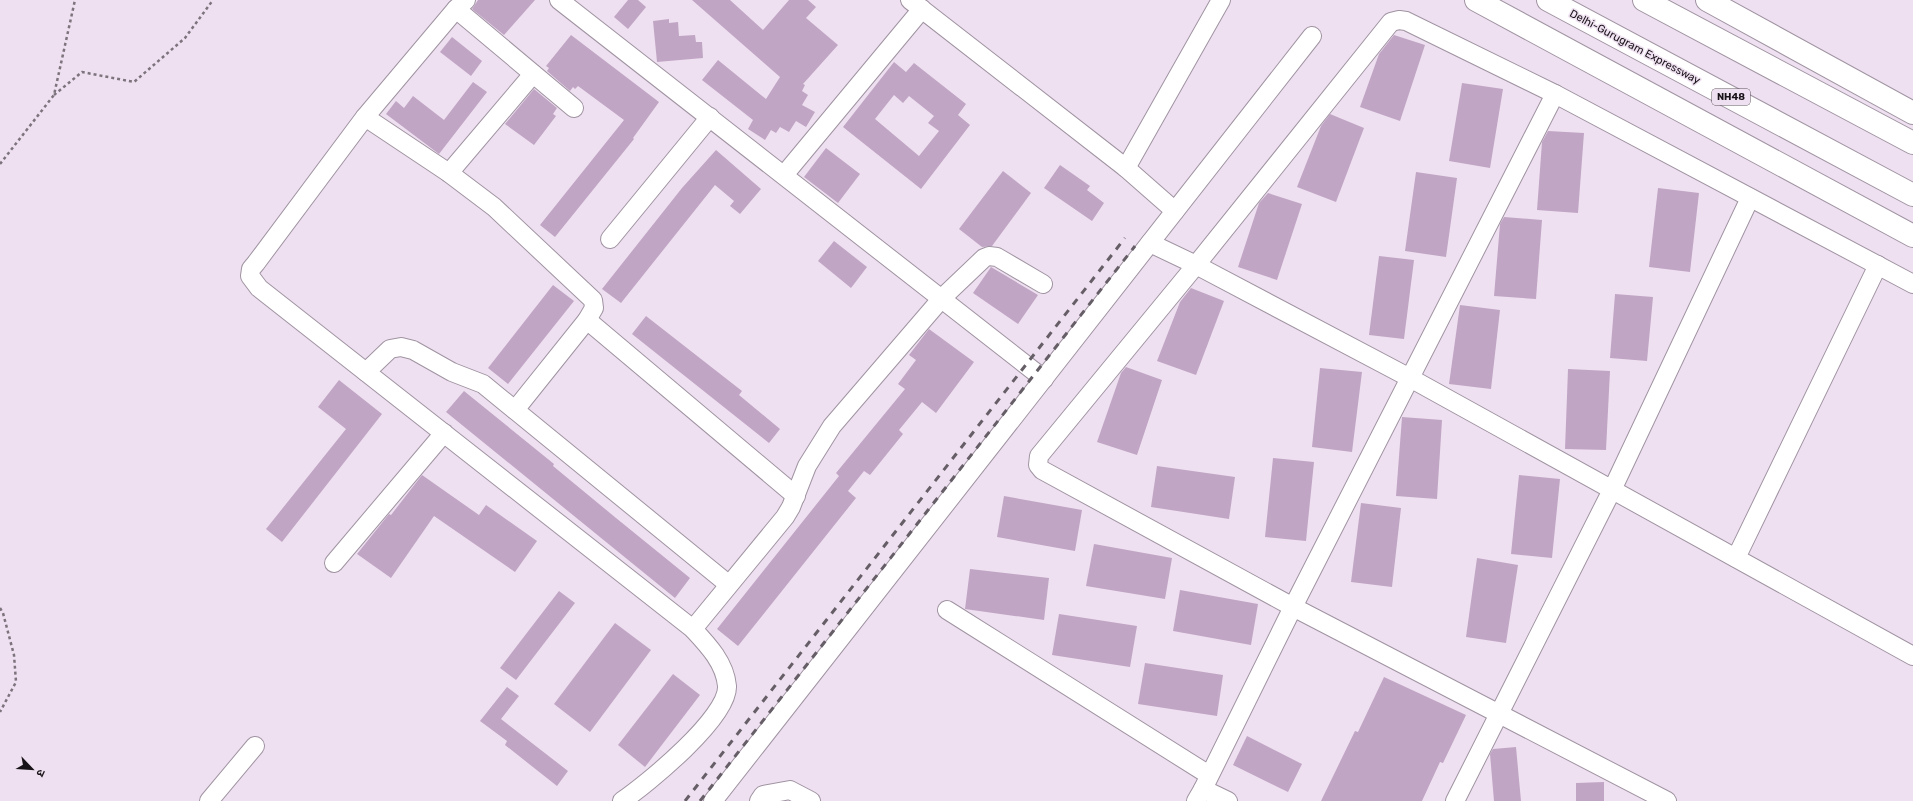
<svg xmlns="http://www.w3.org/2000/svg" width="1913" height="801" font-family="Rubik,'Noto Sans Devanagari',sans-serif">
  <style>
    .building { fill: #c1a5c5; fill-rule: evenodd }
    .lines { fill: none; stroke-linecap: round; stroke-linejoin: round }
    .minor-casing { stroke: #a093a2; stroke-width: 20 }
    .major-casing { stroke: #a093a2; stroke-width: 24 }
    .highway-casing { stroke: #a093a2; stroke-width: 24 }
    .path { stroke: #7c737d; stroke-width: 2.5; stroke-dasharray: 3 3; stroke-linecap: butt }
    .minor { stroke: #fff; stroke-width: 18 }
    .major { stroke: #fff; stroke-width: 22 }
    .highway { stroke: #fff; stroke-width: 22 }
    .rail { stroke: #665e67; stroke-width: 3; stroke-dasharray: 7 7; stroke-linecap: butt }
    .labels { text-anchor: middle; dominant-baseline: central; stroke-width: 3; stroke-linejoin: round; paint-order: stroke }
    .shield { fill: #eee0f0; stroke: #585059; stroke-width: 1 }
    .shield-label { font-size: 10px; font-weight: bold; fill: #181318 }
    .street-label { font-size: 11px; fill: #181318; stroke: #eee0f0 }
  </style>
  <rect width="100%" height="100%" fill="#eee0f0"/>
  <!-- building -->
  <g class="building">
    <polygon points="478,0 535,0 504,35 472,9"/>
    <polygon points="628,0 638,0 646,7 628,29 614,17"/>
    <polygon points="692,0 730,0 763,30 789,0 808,0 816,7 806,18 838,45 803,84 805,85 802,91 808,95 802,105 815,112 806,127 796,121 789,132 780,127 776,133 771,130 765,140 748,129 753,120 702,80 718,60 766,99 780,77"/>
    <polygon points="669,19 669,23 678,22 679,36 695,35 696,42 702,42 703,58 657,62 653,21"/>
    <polygon points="571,35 659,102 633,138 634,139 555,237 540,225 624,120 578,86 575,89 573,87 570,91 547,71 549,68 546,66"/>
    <polygon points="1394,35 1425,45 1400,121 1360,107 1379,54"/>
    <polygon points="452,37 482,61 471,76 440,52"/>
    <path d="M894,62L906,72L914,63L966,104L958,115L970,125L921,189L843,127ZM894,95L903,103L909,96L934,116L928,123L939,131L919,156L875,119Z"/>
    <polygon points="473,82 487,92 439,154 386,114 396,101 404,108 413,96 444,120"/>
    <polygon points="1462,83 1503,89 1490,168 1449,161"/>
    <polygon points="534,89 557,108 553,114 556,116 534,145 505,124"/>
    <polygon points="1330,114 1364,128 1336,202 1297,187 1321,126"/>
    <polygon points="1548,131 1584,133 1578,213 1537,210 1542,142"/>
    <polygon points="826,148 860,174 838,203 804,177"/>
    <polygon points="716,150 761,189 740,214 730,206 734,201 715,185 621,303 602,289 682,188"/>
    <polygon points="1060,165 1090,186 1087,190 1104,203 1092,221 1044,188"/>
    <polygon points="1003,171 1031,193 992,246 982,247 959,229"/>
    <polygon points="1416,172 1457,178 1446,257 1405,251"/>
    <polygon points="1658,188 1699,193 1690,272 1649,267"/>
    <polygon points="1268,193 1302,204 1277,280 1238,267 1259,203"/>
    <polygon points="1504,217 1542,220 1536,299 1494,296 1500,224"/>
    <polygon points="834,241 867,267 851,288 818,261"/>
    <polygon points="1379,256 1414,260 1404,339 1369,335"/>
    <polygon points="991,267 1038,295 1018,324 973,293"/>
    <polygon points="553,285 574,301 508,384 488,368"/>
    <polygon points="1191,288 1224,301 1196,375 1157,361 1180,302"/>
    <polygon points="1615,294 1653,297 1647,361 1610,358"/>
    <polygon points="1460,305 1500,310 1491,389 1449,384"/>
    <polygon points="646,316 742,391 739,395 780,429 769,443 632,334"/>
    <polygon points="929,329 974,362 936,413 922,402 899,430 903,434 870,475 864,471 848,491 856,498 738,646 717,629 839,476 836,473 905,389 898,384 916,360 909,355"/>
    <polygon points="1126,367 1162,380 1137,455 1097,442 1121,373"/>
    <polygon points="1320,368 1362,372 1352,452 1312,447"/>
    <polygon points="1568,369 1610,371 1606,450 1565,449"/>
    <polygon points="339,380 382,414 282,542 266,529 346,429 318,407"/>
    <polygon points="464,391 554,464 553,466 616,518 690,578 675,598 446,412"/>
    <polygon points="1402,417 1442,420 1437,499 1396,496"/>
    <polygon points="1273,458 1314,462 1306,541 1265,537"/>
    <polygon points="1157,466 1235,477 1229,519 1151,507"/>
    <polygon points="422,475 479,515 486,505 537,541 515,572 434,516 391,578 357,554 389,514 391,515"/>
    <polygon points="1519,475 1560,479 1552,558 1511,554"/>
    <polygon points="1004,496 1082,510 1075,551 997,537"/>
    <polygon points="1361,503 1401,508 1392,587 1351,582"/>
    <polygon points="1094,544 1172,558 1165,599 1086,586"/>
    <polygon points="1477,558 1518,565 1506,643 1466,637"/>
    <polygon points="970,569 1049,578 1044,620 965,609"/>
    <polygon points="1180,590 1258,604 1251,645 1173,631"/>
    <polygon points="559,591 575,603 516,680 500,668"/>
    <polygon points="1059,614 1137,626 1130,667 1052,655"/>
    <polygon points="615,623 651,650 590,732 554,704"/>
    <polygon points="1145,663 1223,675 1217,716 1138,704"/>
    <polygon points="673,674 700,695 645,767 618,745"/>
    <polygon points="1384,677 1466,715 1443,763 1440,762 1422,801 1321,801 1355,731 1358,732"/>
    <polygon points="507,687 519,696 501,719 568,771 557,786 505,745 507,741 480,721"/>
    <polygon points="1247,736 1302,764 1288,792 1233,765"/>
    <polygon points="1516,747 1521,801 1494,801 1490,754 1493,749"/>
    <polygon points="1604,782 1604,801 1576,801 1576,783"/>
  </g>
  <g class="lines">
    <!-- minor casing -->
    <g class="minor-casing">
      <g id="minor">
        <path d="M466,0L456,9L365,117L256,263L251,269L250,276L259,288L693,629C708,645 725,663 727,686C729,717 647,784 622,801"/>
        <polyline points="559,0 1044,379"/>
        <polyline points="910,0 1126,168 1175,211"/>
        <polyline points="456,9 574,108"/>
        <polyline points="365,117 449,173 494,207 593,300 594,308 587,320 515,410"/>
        <polyline points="1126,168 1221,0"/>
        <polyline points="449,173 533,74"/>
        <polyline points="784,175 922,9"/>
        <polyline points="610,239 710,117"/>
        <polyline points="1150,243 1196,265 1410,378 1913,656"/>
        <polyline points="587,320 796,496"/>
        <polyline points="366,372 390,349 401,347 413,350 452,372 483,384 728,584"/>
        <polyline points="1736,558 1878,265"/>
        <polyline points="334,563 444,433"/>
        <polyline points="947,610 1209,775"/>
        <polyline points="693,629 785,517 791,507 807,466 832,426 942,298 984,258 989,256 997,257 1043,284"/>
        <polyline points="1203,789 1293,607 1555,94"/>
        <polyline points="209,801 255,746"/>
        <polyline points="713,801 1312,36"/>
        <polyline points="759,801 763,795 790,790 811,801"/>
        <polyline points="1196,801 1203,789 1228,801"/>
        <polyline points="1455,801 1612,490 1750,198"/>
        <polyline points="1667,801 1293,607 1042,470 1038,465 1039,456 1196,265 1391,22 1399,20 1406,21 1555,94 1913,284"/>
      </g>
    </g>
    <!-- major casing -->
    <g class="major-casing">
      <g id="major">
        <polyline points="1476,0 1913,236"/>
        <polyline points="1707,0 1913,113"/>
      </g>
    </g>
    <!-- highway casing -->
    <g class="highway-casing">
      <g id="highway">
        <polyline points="1548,0 1913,195"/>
        <polyline points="1644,0 1913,143"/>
      </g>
    </g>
    <!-- path -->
    <g class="path">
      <polyline points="54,95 82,72 134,82 185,38 213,0"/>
      <polyline points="0,164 54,95 75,0"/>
      <polyline points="0,608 3,613 14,655 16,682 0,712"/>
    </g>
    <!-- minor -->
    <use href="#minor" class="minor"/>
    <!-- major -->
    <use href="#major" class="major"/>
    <!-- highway -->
    <use href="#highway" class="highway"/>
    <!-- rail -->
    <g class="rail">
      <polyline points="685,801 1125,238"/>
      <polyline points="700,801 1135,246"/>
    </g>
  </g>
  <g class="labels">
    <!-- shield labels -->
    <rect class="shield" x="1712" y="89" width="38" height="16" rx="3"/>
    <g class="shield-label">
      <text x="1731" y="97">NH48</text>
    </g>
    <!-- street labels -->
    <g class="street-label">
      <text transform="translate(1635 47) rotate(28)">Delhi-Gurugram Expressway</text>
    </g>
  </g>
  <!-- north arrow -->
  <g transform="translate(32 769) rotate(115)" stroke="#eee0f0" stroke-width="3" paint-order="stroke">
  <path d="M0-3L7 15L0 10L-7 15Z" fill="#181318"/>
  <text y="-6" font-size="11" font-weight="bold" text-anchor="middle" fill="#181318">उ</text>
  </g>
</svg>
